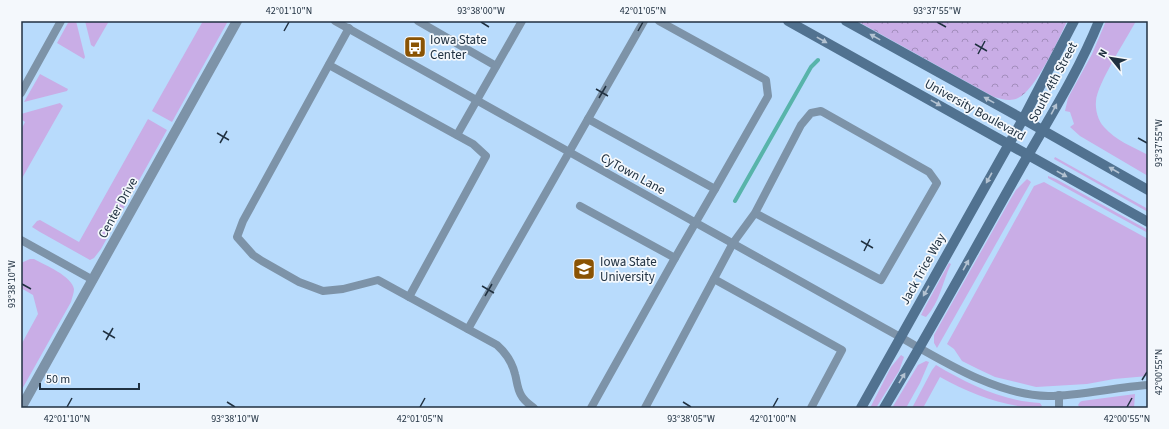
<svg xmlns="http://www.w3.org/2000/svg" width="1169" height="429" font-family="'Source Sans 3',sans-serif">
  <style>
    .green { fill: #c9ade6 }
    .park { fill: url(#park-crowns) }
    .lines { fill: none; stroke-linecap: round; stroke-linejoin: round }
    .stream { stroke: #58b4aa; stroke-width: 4 }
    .lane { stroke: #7d93a8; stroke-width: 8 }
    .street { stroke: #7d93a8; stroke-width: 10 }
    .secondary { stroke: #517290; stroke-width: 10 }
    .oneway { fill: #b3c2d1 }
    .ticks { fill: none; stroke: #203141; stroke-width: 1.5 }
    .labels { text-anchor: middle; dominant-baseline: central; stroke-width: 3.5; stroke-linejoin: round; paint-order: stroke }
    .poi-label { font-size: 13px; fill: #203141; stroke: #f4f8fc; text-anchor: start }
    .street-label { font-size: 13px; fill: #203141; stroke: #f4f8fc }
    .neatline { fill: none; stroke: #203141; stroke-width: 1.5 }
    .ticks-label { font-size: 10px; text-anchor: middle; fill: #203141 }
  </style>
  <defs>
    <pattern id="park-crowns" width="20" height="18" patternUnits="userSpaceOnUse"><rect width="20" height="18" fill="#c9ade6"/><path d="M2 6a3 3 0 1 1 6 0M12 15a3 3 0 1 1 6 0" fill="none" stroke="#a38dbc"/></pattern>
  </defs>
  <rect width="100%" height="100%" fill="#b8dbfc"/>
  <!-- green -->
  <g class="green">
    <polygon points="69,21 76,21 85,57 84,59 57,43"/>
    <polygon points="85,21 109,21 94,47 91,45"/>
    <polygon points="203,21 228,21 172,122 152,111"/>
    <path d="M1106,21H1136C1127,38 1097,84 1096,101C1095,109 1098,121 1104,127C1115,140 1133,147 1148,155V176L1080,136L1070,127L1074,124L1070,112L1065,111L1068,98L1092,54Z"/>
    <polygon points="40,74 66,88 68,89 67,91 24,102"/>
    <polygon points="60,103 63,106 21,180 21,130 25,122 21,119 21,114"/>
    <polygon points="148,119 167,130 101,249 94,258 90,260 40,232 32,227 37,221 40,220 79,242"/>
    <polygon points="1055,157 1148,209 1148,212 1054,159"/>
    <polygon points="1048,176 1056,179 1148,230 1148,233 1048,178"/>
    <polygon points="1027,179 1031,182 937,348 934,343 934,335 1010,200 1016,190"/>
    <polygon points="1044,182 1148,239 1148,376 1114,379 1087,384 1036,387 995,377 978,369 962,361 954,349 947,344 1034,186"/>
    <path d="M30,259H34C45,265 72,276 74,289C74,293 72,298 71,302L21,391V345L38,314L33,295L21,288V263Z"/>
    <path d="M949,263L951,264C942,283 940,302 926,317L921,315L924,309Z"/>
    <polygon points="901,355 904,357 899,371 876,408 870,408 891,367"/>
    <polygon points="926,361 929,362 920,383 906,408 892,408 918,365"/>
    <path d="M936,365C968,384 1002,401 1040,403L1042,406L1039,408C1004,407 971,394 940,377L923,408H912L932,370Z"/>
    <polygon points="1135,394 1134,408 1080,408 1078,405 1080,402 1082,401"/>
  </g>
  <!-- park -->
  <path class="park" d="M857,21H1067C1059,39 1035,91 1018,98C1010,102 1002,99 994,97Z"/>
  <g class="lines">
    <!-- stream -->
    <polyline class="stream" points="735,201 811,67 818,60"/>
    <!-- lane -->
    <g class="lane">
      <path d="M335,21L884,328C934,355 991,395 1048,396C1082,396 1115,387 1148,385"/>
      <polyline points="418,21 496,66"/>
      <polyline points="659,21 766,80 768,96 715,189"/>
      <path d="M349,28L243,221L237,237L253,255L262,261L299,282L323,291L343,289L378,280L497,345C506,353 512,362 515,374C517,381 517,388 521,395C524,401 529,404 534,408"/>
      <polyline points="329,65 473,144 486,156 409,297"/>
      <polyline points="21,93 61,21"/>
      <polyline points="457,135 522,21"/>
      <polyline points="580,206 675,258 715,189 588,119"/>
      <polyline points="21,240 93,280"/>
      <polyline points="714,279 842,350 811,408"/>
      <polyline points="468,329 644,21"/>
      <polyline points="1059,395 1059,408"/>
      <polyline points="591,408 675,258"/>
      <polyline points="645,408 733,243 755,213 801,125 811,113 821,111 929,172 937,183 881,280 755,213"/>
    </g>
    <!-- street -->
    <polyline class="street" points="21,408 237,21"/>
    <!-- secondary -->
    <g class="secondary">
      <polyline points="788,21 1148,222"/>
      <polyline points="846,21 1023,119 1148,190"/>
      <polyline points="861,408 1023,119 1074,21"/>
      <path d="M884,408C931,330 974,250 1019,171C1047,122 1078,73 1099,21"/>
    </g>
  </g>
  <!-- one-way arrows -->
  <defs><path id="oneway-solid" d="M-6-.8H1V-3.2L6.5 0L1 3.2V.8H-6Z"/></defs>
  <g class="oneway">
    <use href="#oneway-solid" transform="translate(875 37) rotate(-151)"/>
    <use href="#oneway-solid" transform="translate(822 40) rotate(29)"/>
    <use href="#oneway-solid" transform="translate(989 100) rotate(-151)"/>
    <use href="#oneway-solid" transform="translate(936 103) rotate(29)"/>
    <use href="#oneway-solid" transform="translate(1054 109) rotate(-62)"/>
    <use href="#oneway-solid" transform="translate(1114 170) rotate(-150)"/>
    <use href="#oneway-solid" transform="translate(1062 174) rotate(29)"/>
    <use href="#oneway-solid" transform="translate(989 178) rotate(119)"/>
    <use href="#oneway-solid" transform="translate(966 265) rotate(-61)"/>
    <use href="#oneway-solid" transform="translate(926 291) rotate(119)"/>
    <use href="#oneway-solid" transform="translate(902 378) rotate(-59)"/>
  </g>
  <!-- ticks -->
  <path class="ticks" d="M481,22L489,27M937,22L946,27M284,31L289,22M638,31L643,22M975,44L987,51M978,54L985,41M596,89L608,96M599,98L606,86M217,133L229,140M1138,138L1147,143M220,143L227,131M861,241L873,248M864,251L870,239M22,284L31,289M482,286L494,293M485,296L492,284M103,331L115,338M106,340L113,328M1142,380L1147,372M227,402L235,407M683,402L691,407M67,407L72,398M420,407L425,398M773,407L778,398M1127,407L1132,398"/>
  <!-- icons -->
  <defs>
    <g id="bus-square" transform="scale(1.15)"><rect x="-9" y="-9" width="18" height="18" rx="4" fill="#8a5303" stroke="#f4f8fc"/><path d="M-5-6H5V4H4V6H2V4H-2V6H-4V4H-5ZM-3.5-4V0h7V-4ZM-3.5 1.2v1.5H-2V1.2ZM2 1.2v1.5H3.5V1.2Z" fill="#fff"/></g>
    <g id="university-square" transform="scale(1.15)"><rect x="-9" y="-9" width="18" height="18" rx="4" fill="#8a5303" stroke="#f4f8fc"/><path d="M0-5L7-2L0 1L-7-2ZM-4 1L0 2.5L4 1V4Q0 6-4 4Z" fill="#fff"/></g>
  </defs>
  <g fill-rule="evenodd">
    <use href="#bus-square" x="415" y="47"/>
    <use href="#university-square" x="584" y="269"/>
  </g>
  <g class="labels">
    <!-- poi labels -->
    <g class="poi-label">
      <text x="430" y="40">Iowa State<tspan x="430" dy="15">Center</tspan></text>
      <text x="600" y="262">Iowa State<tspan x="600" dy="15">University</tspan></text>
    </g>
    <!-- street labels -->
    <g class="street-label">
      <text transform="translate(1053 82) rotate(-62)">South 4th Street</text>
      <text transform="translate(975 110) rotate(29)">University Boulevard</text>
      <text transform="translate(633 174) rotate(29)">CyTown Lane</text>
      <text transform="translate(118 208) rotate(-61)">Center Drive</text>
      <text transform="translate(923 269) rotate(-61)">Jack Trice Way</text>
    </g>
  </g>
  <!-- border -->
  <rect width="1169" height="429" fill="none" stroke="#f4f8fc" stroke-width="44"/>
  <!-- north arrow -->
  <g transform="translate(1111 58) rotate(300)" stroke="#f4f8fc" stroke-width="3" paint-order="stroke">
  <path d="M0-3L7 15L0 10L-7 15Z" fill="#203141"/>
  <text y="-6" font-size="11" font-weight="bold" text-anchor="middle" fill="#203141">N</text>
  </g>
  <!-- scale -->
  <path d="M40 383v6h99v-6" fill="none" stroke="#203141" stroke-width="2"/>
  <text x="46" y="383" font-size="12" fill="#203141" stroke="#f4f8fc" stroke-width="3" paint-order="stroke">50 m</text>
  <rect x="22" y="22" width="1125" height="385" class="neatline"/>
  <g class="ticks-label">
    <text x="289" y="14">42°01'10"N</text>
    <text x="481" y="14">93°38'00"W</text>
    <text x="643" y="14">42°01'05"N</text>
    <text x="937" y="14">93°37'55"W</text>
    <text transform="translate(1158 143) rotate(-90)" y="4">93°37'55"W</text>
    <text transform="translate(11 284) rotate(-90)" y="4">93°38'10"W</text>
    <text transform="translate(1158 372) rotate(-90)" y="4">42°00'55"N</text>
    <text x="67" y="422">42°01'10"N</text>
    <text x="235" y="422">93°38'10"W</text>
    <text x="420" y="422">42°01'05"N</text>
    <text x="691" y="422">93°38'05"W</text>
    <text x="773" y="422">42°01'00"N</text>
    <text x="1127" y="422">42°00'55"N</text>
  </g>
</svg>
